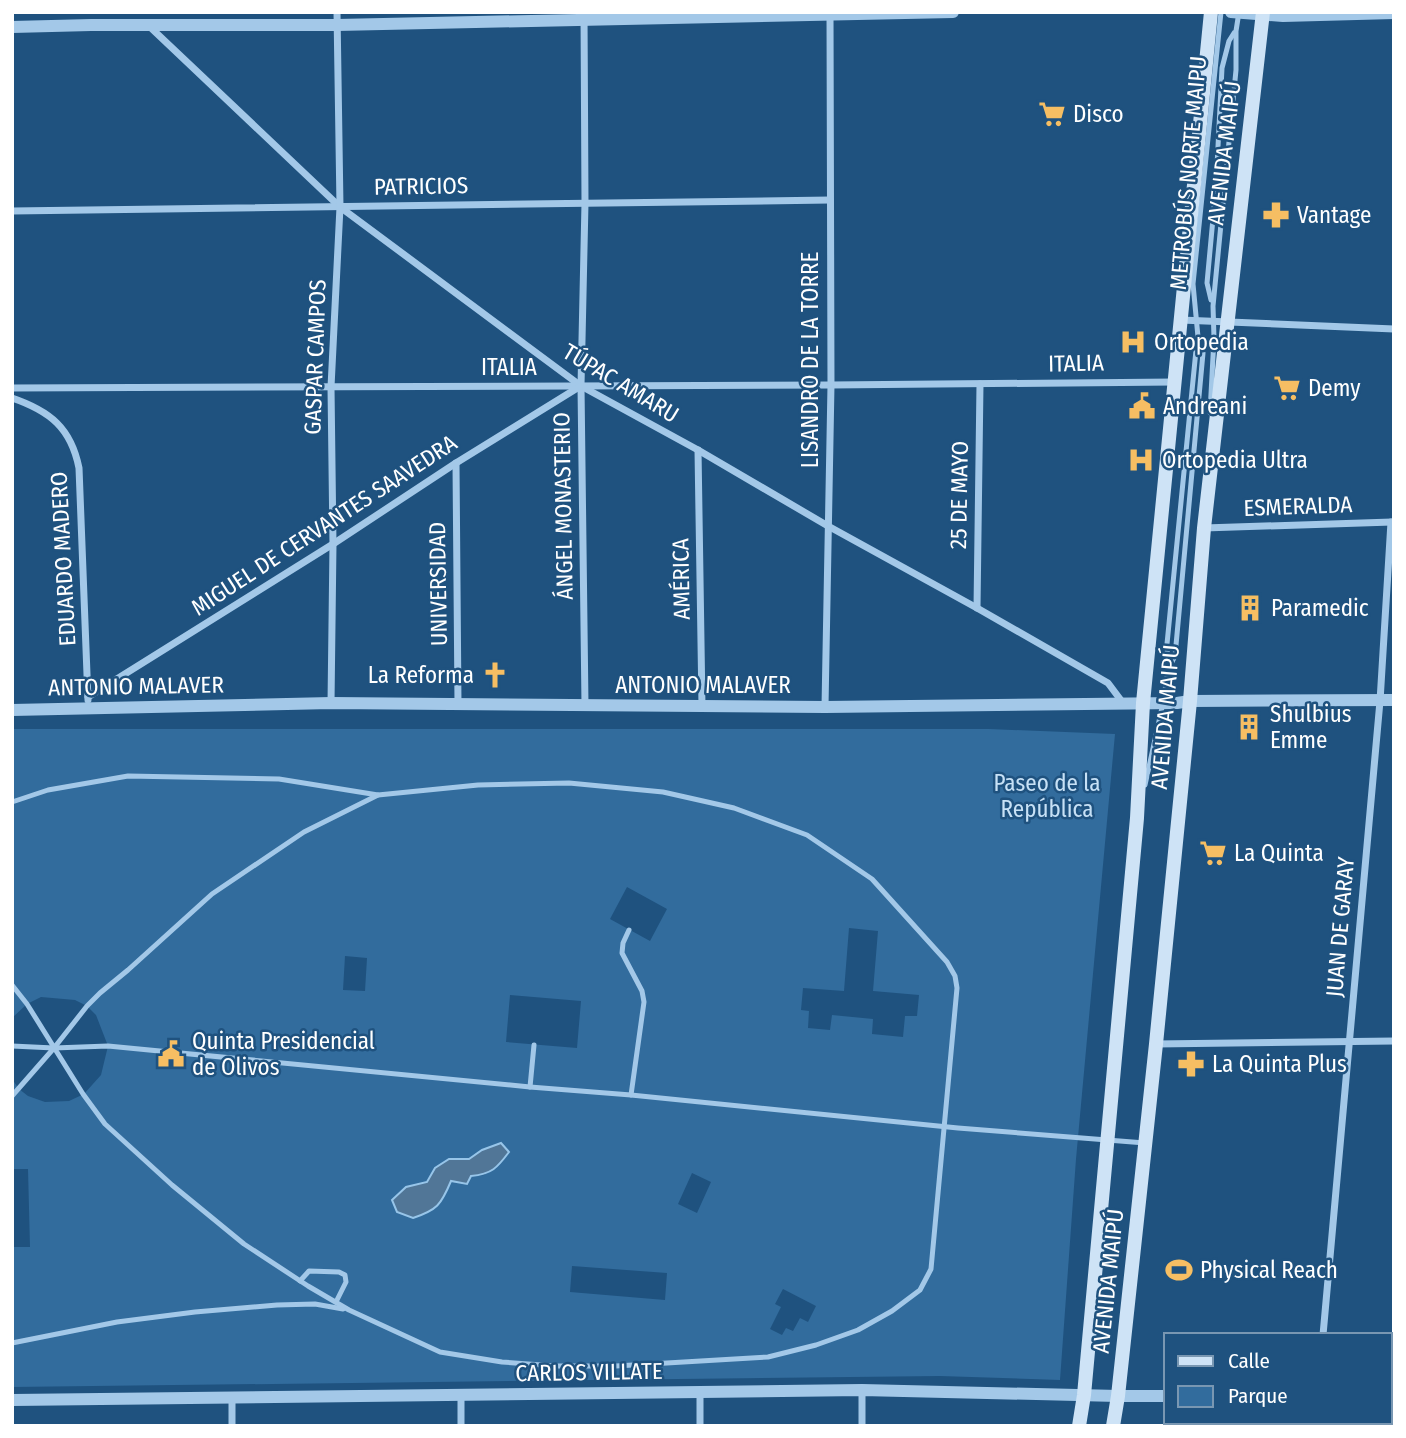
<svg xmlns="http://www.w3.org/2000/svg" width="1406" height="1438" font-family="'Fira Sans Condensed',sans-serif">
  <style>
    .green { fill: #326c9d; fill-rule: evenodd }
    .water { fill: #517697; stroke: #97c5e9; stroke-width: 2 }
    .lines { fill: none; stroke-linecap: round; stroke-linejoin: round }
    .service { stroke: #a3c8e8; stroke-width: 5 }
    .minor { stroke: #a3c8e8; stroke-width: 7 }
    .tertiary { stroke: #a3c8e8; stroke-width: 12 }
    .secondary { stroke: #cee3f6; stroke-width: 14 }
    .labels { text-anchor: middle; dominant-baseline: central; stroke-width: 5; stroke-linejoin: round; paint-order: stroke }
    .poi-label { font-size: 23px; fill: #fff; stroke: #1f527f; text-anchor: start }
    .street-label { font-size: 23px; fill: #fff; stroke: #1f527f }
    .park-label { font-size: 23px; fill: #c7e1f6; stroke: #1f527f }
  </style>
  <rect width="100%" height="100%" fill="#1f527f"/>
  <!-- green -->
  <path class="green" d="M12,729H989L1115,734L1076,1159L1060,1380L940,1376L12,1387V1247H30L28,1169H12V1079L19,1089L28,1096L45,1102L69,1101L84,1094L101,1075L108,1046L96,1015L87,1006L75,1000L41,997L27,1004L12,1018ZM627,887L667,909L650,941L610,919ZM849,928L878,931L873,991L919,995L917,1016H905L903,1037L872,1034L873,1019L832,1015L830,1030L808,1028L809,1011L801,1010L803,988L844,991ZM345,956L367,958L365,991L343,990ZM510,995L581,1001L577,1048L506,1042ZM482,1150L485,1175L471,1176L451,1181L444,1198L397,1212L393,1200L406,1187L427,1182L449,1160L469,1159ZM692,1173L711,1182L697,1213L678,1204ZM572,1266L667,1273L665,1300L570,1292ZM783,1289L816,1306L808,1322L800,1318L793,1331L786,1328L782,1335L770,1329L781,1307L775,1304Z"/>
  <!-- water -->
  <path class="water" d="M501,1143L509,1152C497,1168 492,1174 471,1176L467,1184L451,1181C441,1205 437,1210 413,1218L397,1212L392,1200L406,1187L427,1182L435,1168L449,1159H469L482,1150Z"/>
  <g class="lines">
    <!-- service -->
    <g class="service">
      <polyline points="1211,300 1207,283 1216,186 1222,68 1229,41 1234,33"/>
      <polyline points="1210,413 1214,338 1213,306 1236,70 1236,31 1239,12"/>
      <polyline points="1168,670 1175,656 1203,353 1198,337 1193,284 1221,12"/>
      <polyline points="1145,785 1163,703 1168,670 1167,644 1197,340"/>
      <polyline points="12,802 48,790 128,776 279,779 378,795"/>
      <polyline points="629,930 623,943 622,953 642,991 644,1002 631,1095"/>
      <polyline points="12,985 27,1004 83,1094 105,1124 172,1185 244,1244 308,1286 349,1310 440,1352 502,1362 555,1366 616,1366 768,1357 816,1345 858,1330 892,1311 920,1290 931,1269 957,988 955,976 947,962 872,879 807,835 734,808 663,792 569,783 478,785 378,795 304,832 212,894 128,970 100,993 87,1006 54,1048 12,1096"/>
      <polyline points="12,1046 54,1048 108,1046 530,1087 631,1095 958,1128 1145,1143"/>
      <polyline points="530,1087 534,1045"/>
      <polyline points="300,1281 309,1271 339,1272 345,1275 346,1282 336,1302"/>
      <polyline points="12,1343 117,1322 195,1312 277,1305 315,1304 343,1309"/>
    </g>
    <!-- minor -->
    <g class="minor">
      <polyline points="584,12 585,203 581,386 585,705"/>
      <polyline points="150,27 340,207 581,386 698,450 828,526 977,608 1108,683 1123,703"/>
      <polyline points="12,211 830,200"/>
      <polyline points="1181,320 1394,329"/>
      <polyline points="12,388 831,385 1174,382"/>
      <path d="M12,398C50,411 71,428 79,468L88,700"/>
      <polyline points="698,450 702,706"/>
      <polyline points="456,463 458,704"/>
      <polyline points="1204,528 1392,522"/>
      <polyline points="977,608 980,384"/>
      <polyline points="88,697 333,544 456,463 579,387"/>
      <polyline points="331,703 333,544 331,387 340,207 337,12"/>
      <polyline points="825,707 831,385 830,13"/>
      <polyline points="1156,1044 1394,1041"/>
      <polyline points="1323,1335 1380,701 1391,522"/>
      <polyline points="232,1397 232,1426"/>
      <polyline points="461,1426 461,1395"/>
      <polyline points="700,1426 700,1392"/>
      <polyline points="862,1426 862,1390"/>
      <polyline points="1317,1426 1317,1422"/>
    </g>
    <!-- tertiary -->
    <g class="tertiary">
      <polyline points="1231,12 1283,16 1394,13"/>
      <polyline points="12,27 91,25 337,25 953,12"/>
      <polyline points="12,710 331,703 825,707 1177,703 1190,701 1394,700"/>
      <polyline points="1390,1393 1394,1393"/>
      <polyline points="12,1400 862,1390 1118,1396 1166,1396"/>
    </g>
    <!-- secondary -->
    <g class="secondary">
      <polyline points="1079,1426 1084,1395 1137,818 1143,703 1211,12"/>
      <polyline points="1113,1426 1118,1396 1156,1044 1190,701 1204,528 1263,12"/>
    </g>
  </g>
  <!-- icons -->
  <defs>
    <g id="supermarket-bare" transform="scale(2.1)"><path d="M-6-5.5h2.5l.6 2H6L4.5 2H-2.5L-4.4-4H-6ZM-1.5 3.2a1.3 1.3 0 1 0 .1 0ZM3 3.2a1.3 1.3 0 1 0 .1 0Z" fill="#f6be63" stroke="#1f527f" stroke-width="2.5" paint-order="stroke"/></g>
    <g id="pharmacy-bare" transform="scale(2.1)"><path d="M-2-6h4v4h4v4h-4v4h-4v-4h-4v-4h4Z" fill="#f6be63" stroke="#1f527f" stroke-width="2.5" paint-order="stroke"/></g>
    <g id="hospital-bare" transform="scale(2.1)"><path d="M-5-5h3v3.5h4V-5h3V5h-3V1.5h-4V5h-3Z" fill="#f6be63" stroke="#1f527f" stroke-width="2.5" paint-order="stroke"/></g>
    <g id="civic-bare" transform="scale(2.1)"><path d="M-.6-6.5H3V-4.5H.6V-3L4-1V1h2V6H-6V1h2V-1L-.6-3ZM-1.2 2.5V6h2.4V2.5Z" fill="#f6be63" stroke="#1f527f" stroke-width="2.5" paint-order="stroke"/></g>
    <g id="building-bare" transform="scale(2.1)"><path d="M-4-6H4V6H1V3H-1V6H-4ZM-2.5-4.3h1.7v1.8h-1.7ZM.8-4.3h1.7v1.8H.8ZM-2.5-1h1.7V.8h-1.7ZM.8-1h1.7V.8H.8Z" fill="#f6be63" stroke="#1f527f" stroke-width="2.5" paint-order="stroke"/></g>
    <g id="church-bare" transform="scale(2.1)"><path d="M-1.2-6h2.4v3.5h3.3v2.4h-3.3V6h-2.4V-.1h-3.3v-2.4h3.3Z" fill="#f6be63" stroke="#1f527f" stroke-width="2.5" paint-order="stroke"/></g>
    <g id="stadium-bare" transform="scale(2.1)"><path d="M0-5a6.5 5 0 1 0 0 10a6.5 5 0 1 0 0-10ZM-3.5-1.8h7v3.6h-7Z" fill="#f6be63" stroke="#1f527f" stroke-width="2.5" paint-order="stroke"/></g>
  </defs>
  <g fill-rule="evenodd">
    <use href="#supermarket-bare" x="1052" y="114"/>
    <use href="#pharmacy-bare" x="1276" y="215"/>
    <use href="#hospital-bare" x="1133" y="342"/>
    <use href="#supermarket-bare" x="1287" y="388"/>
    <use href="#civic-bare" x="1142" y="406"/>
    <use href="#hospital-bare" x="1141" y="460"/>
    <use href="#building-bare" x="1250" y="608"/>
    <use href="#church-bare" x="495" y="675"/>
    <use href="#building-bare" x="1249" y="727"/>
    <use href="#supermarket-bare" x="1213" y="853"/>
    <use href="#civic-bare" x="171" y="1054"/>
    <use href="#pharmacy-bare" x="1191" y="1064"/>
    <use href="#stadium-bare" x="1179" y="1270"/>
  </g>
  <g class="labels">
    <!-- poi labels -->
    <g class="poi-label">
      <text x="1073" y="114">Disco</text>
      <text x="1297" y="215">Vantage</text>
      <text x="1154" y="342">Ortopedia</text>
      <text x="1308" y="388">Demy</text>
      <text x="1163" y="406">Andreani</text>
      <text x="1162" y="460">Ortopedia Ultra</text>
      <text x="1271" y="608">Paramedic</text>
      <text x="474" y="675" text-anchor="end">La Reforma</text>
      <text x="1270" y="714">Shulbius<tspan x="1270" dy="26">Emme</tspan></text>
      <text x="1234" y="853">La Quinta</text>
      <text x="192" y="1041">Quinta Presidencial<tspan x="192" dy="26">de Olivos</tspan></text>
      <text x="1212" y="1064">La Quinta Plus</text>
      <text x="1200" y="1270">Physical Reach</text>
    </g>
    <!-- street labels -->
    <g class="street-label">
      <text transform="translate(1224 153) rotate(-83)">AVENIDA MAIPÚ</text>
      <text transform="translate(1188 173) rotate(-85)">METROBÚS NORTE MAIPU</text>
      <text transform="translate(421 186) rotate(-1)">PATRICIOS</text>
      <text transform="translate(315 357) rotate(-88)">GASPAR CAMPOS</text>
      <text transform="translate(810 360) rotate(-90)">LISANDRO DE LA TORRE</text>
      <text transform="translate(1076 363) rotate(-1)">ITALIA</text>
      <text x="509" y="367">ITALIA</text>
      <text transform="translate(621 383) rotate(31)">TÚPAC AMARU</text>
      <text transform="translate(959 495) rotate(-89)">25 DE MAYO</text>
      <text transform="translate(563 506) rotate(-91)">ÁNGEL MONASTERIO</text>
      <text transform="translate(1298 506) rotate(-2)">ESMERALDA</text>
      <text transform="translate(324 525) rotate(-33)">MIGUEL DE CERVANTES SAAVEDRA</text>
      <text transform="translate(63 559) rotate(-93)">EDUARDO MADERO</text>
      <text transform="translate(681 579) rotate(-91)">AMÉRICA</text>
      <text transform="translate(438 584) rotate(-91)">UNIVERSIDAD</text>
      <text x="703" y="685">ANTONIO MALAVER</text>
      <text transform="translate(136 686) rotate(-1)">ANTONIO MALAVER</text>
      <text transform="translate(1165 717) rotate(-85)">AVENIDA MAIPÚ</text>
      <text transform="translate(1340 927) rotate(-85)">JUAN DE GARAY</text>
      <text transform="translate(1108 1281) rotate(-84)">AVENIDA MAIPÚ</text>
      <text transform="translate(589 1372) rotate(-1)">CARLOS VILLATE</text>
    </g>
    <!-- park labels -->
    <g class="park-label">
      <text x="1047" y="783">Paseo de la<tspan x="1047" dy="26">República</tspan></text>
    </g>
  </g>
  <!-- border -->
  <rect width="1406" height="1438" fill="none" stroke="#ffffff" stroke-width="28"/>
  <!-- legend -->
  <rect x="1164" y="1333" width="228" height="91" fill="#1f527f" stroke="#7997b2" stroke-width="2"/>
  <rect x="1178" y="1356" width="35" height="10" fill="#cee3f6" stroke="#7997b2" stroke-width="2"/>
  <text x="1228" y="1368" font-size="21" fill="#ffffff">Calle</text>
  <rect x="1178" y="1386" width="35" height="21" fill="#326c9d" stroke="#7997b2" stroke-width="2"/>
  <text x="1228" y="1403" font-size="21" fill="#ffffff">Parque</text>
</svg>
